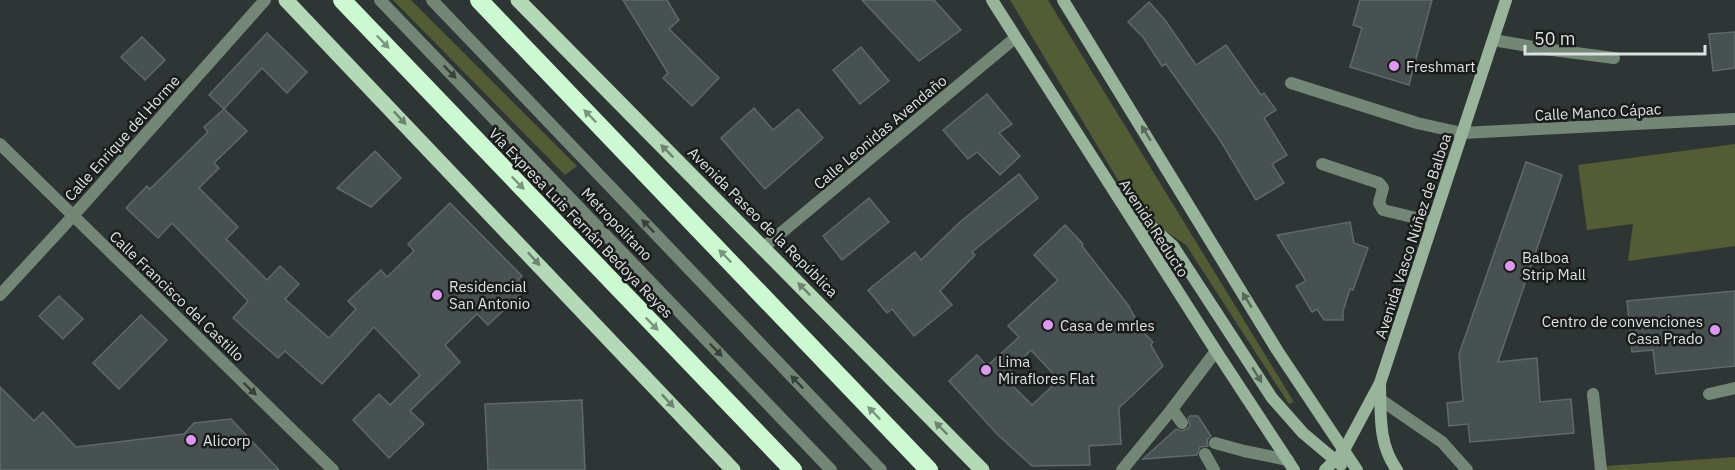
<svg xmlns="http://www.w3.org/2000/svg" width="1735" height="470" font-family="'IBM Plex Sans',sans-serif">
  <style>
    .green { fill: #535c35 }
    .building { fill: #475152; stroke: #5f696a; stroke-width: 1.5; fill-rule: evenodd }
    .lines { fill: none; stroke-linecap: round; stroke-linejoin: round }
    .lane { stroke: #748676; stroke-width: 12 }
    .street { stroke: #748676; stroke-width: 12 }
    .secondary { stroke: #98b59b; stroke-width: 12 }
    .primary { stroke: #b3d9b7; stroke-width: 15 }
    .highway { stroke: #ccf9d1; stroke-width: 18 }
    .oneway { fill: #7b967f }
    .oneway2 { fill: #39413b }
    .oneway3 { fill: #6e8471 }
    .oneway4 { fill: #58685b }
    .poi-dot { fill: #de98f2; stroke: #191c1b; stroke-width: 2 }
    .labels { text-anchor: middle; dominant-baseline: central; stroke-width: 5; stroke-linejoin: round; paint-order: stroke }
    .poi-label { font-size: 15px; fill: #dce2e0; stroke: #191c1b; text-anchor: start }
    .street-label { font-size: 15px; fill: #dce2e0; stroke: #191c1b }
  </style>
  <rect width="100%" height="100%" fill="#2d3634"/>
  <!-- green -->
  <g class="green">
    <polygon points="393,0 411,0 577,166 565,175"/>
    <polygon points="1010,0 1048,0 1294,402 1289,404 1186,245 1137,212"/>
    <polygon points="1735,144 1735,246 1628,261 1633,224 1587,230 1578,165"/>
    <polygon points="1735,457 1735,470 1607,470 1606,466"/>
  </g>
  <!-- building -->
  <g class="building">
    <polygon points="623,0 667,0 679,20 669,29 719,78 692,106 663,78 668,73"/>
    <polygon points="862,0 934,0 961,30 919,61"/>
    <polygon points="1360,0 1432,0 1409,85 1350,67 1362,28 1353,25"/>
    <polygon points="1149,2 1165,20 1196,65 1226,45 1261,95 1264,93 1276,110 1264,118 1287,155 1272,164 1284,183 1256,200 1220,140 1166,64 1162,66 1143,37 1128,22"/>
    <polygon points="1735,32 1735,68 1713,71 1709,34"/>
    <polygon points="267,33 307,72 287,93 262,68 224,109 209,95"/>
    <polygon points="142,37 165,60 145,80 121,57"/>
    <polygon points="861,47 889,81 860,104 833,70"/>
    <polygon points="987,94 1012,124 999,133 1020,156 1000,175 977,152 968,159 943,130"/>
    <polygon points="754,108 773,130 798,109 823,138 765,189 721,138"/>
    <polygon points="224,109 247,131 214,163 219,168 199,188 238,227 226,239 267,280 280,266 299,284 285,299 329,338 356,309 348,301 381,270 387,277 414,251 408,244 450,203 522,276 518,280 526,289 488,325 477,314 445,345 460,362 410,411 424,424 389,458 353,420 379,394 390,405 420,375 374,327 322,384 285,351 278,358 233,318 248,301 172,223 158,238 126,208 147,186 150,189 208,132 204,127"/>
    <polygon points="375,151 401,178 371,207 337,188"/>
    <polygon points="1526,162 1562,175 1498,362 1537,358 1540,402 1571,399 1574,433 1470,442 1468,424 1449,426 1447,403 1463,401 1459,354"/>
    <polygon points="1019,174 1038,198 972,252 975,255 940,291 952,305 914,336 892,309 887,313 868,290 915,252 921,260 960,222"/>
    <polygon points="869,198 889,222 842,260 823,236"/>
    <polygon points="1350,222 1354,243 1368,248 1353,290 1350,289 1343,311 1343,320 1324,320 1317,309 1312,312 1296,286 1306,281 1277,235"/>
    <path d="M1065,225L1083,244L1082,246L1128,305L1143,332L1153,342L1151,345L1163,366L1119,408L1121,444L1089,446L1090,465L1032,466L997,434L949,381L977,355L987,366L1019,337L1008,326L1058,280L1034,255ZM1031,350L1059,380L1032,405L1004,377Z"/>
    <polygon points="1735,291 1735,366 1656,374 1653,350 1632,352 1627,301"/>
    <polygon points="59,296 83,319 63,339 39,316"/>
    <polygon points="141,315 167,340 119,389 93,363"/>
    <polygon points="0,387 34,421 43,412 76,447 184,434 194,423 231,419 279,470 0,470"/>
    <polygon points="582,400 585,470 488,470 485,404"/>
    <polygon points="1190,416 1198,416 1211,436 1207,440 1208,446 1200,447 1197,455 1143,459 1176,429 1182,431 1187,429 1190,426 1188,418"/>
  </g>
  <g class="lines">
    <!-- lane -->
    <g class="lane">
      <polyline points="380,0 831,470"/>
      <polyline points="432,0 881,470"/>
      <polyline points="1493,40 1545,49 1614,58"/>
      <polyline points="1291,83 1417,123 1462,133"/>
      <polyline points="1322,164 1379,183 1383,188 1379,203 1383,210 1433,222"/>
      <polyline points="1593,394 1601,470"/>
      <polyline points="1709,394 1735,388"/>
      <polyline points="1381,400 1442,442 1467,470"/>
      <polyline points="1172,409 1182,423"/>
      <polyline points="1215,443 1244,451 1288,460"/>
      <polyline points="1205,454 1214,470"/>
      <polyline points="1122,470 1172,409 1216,351"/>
    </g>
    <!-- street -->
    <g class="street">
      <polyline points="1462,133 1735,119"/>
      <polyline points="0,144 333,470"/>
      <polyline points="763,248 1015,38"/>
      <polyline points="0,295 73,216 265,0"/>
    </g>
    <!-- secondary -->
    <g class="secondary">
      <polyline points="992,0 1216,351 1294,470"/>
      <polyline points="1063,0 1277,350 1357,470"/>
      <polyline points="1132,219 1154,229 1173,246 1272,398 1303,433 1341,465"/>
      <path d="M1380,384C1381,415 1378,444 1397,470"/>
      <polyline points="1325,470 1343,452 1380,383 1506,0"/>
    </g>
    <!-- primary -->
    <g class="primary">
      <polyline points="286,0 733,470"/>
      <polyline points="518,0 982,470"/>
    </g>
    <!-- highway -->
    <g class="highway">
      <polyline points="342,0 793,470"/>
      <polyline points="479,0 929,470"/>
    </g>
  </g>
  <!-- one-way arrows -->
  <defs><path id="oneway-solid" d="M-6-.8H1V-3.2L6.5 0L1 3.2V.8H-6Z" transform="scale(1.5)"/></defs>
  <g class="oneway">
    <use href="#oneway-solid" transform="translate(383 42) rotate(46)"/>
    <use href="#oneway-solid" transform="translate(590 116) rotate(-134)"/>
    <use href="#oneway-solid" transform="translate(518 183) rotate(46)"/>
    <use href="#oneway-solid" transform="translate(725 256) rotate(-134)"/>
    <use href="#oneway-solid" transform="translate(652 324) rotate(46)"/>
    <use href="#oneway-solid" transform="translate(874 413) rotate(-134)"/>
  </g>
  <g class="oneway2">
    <use href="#oneway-solid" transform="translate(450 72) rotate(46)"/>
    <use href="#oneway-solid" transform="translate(648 226) rotate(-134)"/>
    <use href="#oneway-solid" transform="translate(716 350) rotate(46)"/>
    <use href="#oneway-solid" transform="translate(797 382) rotate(-134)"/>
    <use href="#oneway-solid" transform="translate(250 389) rotate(44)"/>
  </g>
  <g class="oneway3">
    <use href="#oneway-solid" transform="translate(400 118) rotate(47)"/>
    <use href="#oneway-solid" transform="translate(667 151) rotate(-135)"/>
    <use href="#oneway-solid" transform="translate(534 259) rotate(47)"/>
    <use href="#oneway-solid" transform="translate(804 289) rotate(-135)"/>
    <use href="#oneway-solid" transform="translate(668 401) rotate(47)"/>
    <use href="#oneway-solid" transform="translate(941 428) rotate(-135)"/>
  </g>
  <g class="oneway4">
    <use href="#oneway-solid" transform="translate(1146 133) rotate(-121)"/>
    <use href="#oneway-solid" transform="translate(1247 300) rotate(-121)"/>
    <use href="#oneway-solid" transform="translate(1257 375) rotate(58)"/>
  </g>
  <!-- markers -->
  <g class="poi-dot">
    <circle cx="1394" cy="66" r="6"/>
    <circle cx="1510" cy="266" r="6"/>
    <circle cx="437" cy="295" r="6"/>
    <circle cx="1048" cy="325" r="6"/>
    <circle cx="1715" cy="330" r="6"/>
    <circle cx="986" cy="370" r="6"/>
    <circle cx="191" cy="440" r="6"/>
  </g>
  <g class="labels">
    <!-- poi labels -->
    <g class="poi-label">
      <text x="1406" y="66">Freshmart</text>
      <text x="1522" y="257">Balboa<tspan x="1522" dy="17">Strip Mall</tspan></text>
      <text x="449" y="286">Residencial<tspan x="449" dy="17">San Antonio</tspan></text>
      <text x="1703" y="321" text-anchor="end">Centro de convenciones<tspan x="1703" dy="17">Casa Prado</tspan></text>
      <text x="1060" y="325">Casa de mrles</text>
      <text x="998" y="361">Lima<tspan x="998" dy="17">Miraflores Flat</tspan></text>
      <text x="203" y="440">Alicorp</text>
    </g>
    <!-- street labels -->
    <g class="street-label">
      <text transform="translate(1598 112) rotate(-3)">Calle Manco Cápac</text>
      <text transform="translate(880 132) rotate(-40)">Calle Leonidas Avendaño</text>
      <text transform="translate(122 138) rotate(-48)">Calle Enrique del Horme</text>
      <text transform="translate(763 222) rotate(45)">Avenida Paseo de la República</text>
      <text transform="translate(581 223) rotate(46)">Vía Expresa Luis Fernán Bedoya Reyes</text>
      <text transform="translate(617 224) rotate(46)">Metropolitano</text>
      <text transform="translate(1154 228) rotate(57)">Avenida Reducto</text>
      <text transform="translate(1413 236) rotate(-72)">Avenida Vasco Núñez de Balboa</text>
      <text transform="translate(177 296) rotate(44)">Calle Francisco del Castillo</text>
    </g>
  </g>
  <!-- scale -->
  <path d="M1525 45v9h180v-9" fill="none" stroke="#dce2e0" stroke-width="3"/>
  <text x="1534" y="45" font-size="18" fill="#dce2e0" stroke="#191c1b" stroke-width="4.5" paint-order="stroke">50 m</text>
</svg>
